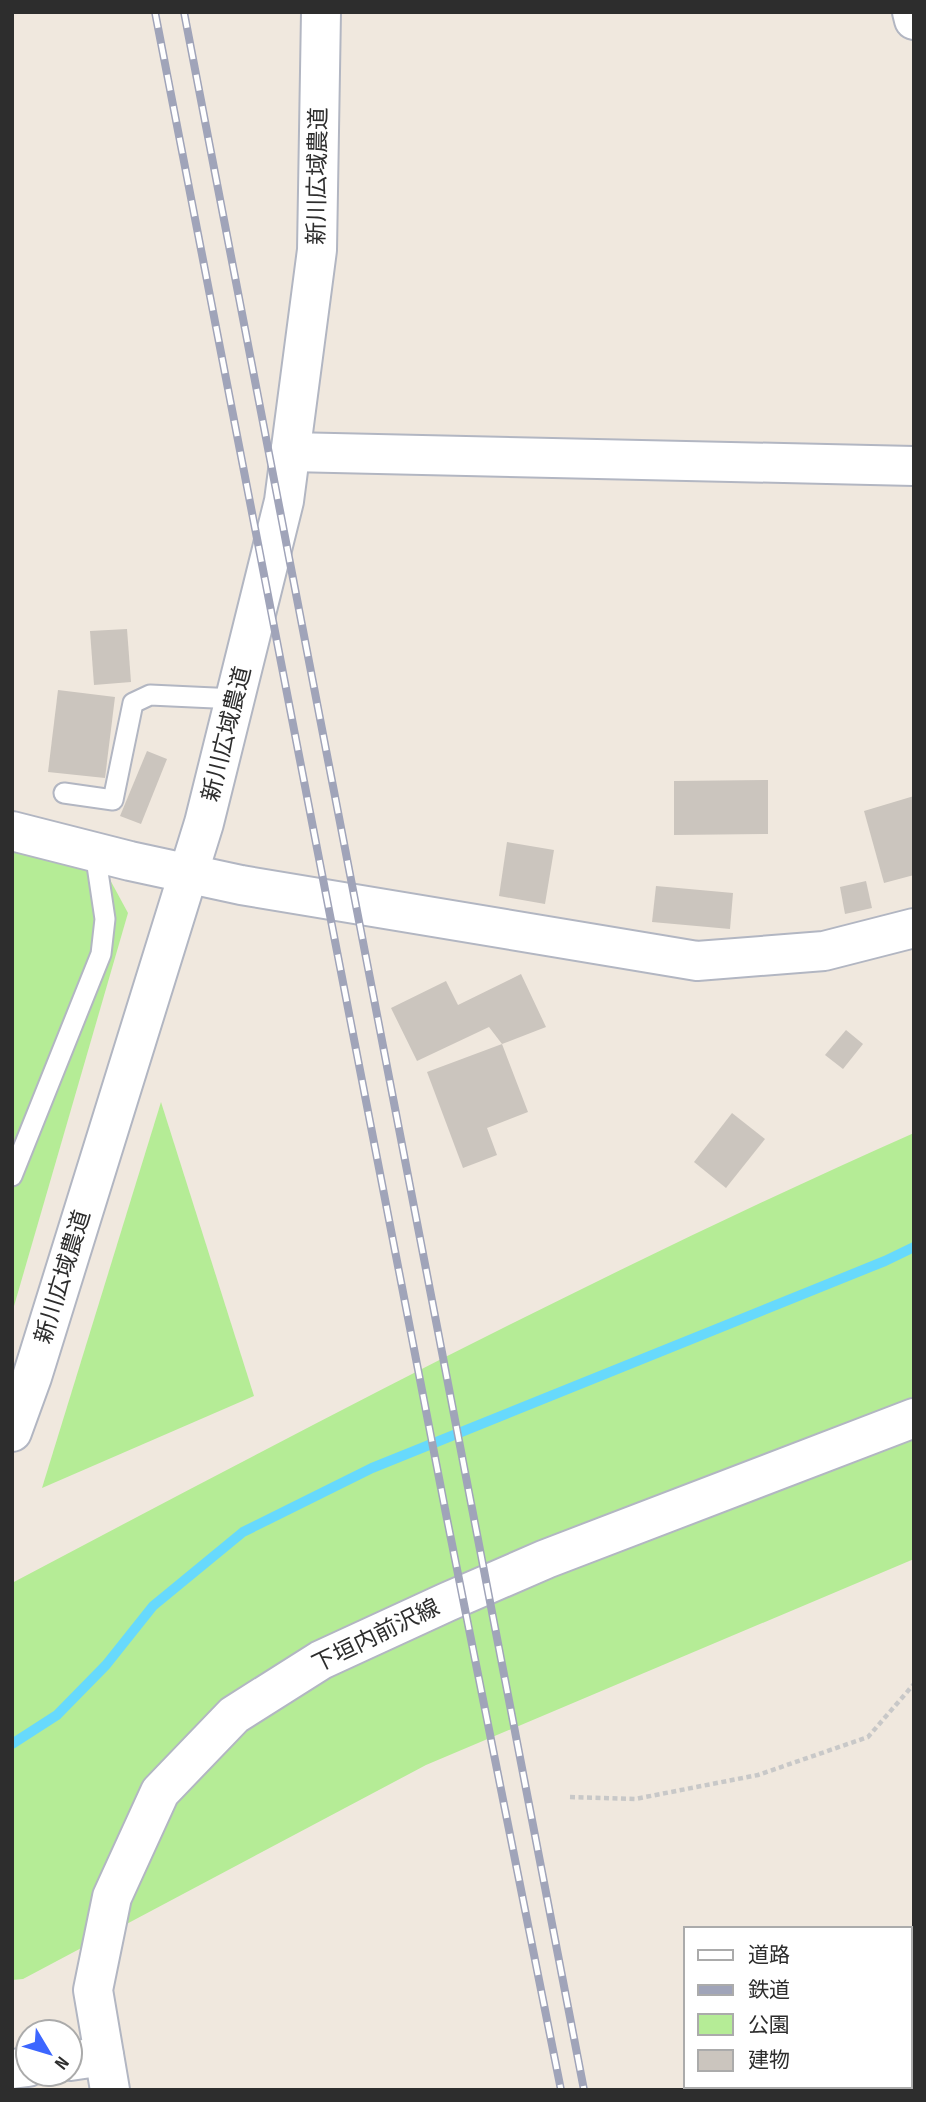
<svg xmlns="http://www.w3.org/2000/svg" width="926" height="2102" font-family="'Sofia Sans Condensed','Noto Sans JP',sans-serif">
  <style>
    .green { fill: #b5ec96 }
    .lines { fill: none; stroke-linecap: round; stroke-linejoin: round }
    .stream { stroke: #67d9fc; stroke-width: 10 }
    .building { fill: #cbc5be }
    .service-casing { stroke: #b2b6c2; stroke-width: 23 }
    .minor-casing { stroke: #b2b6c2; stroke-width: 42 }
    .tertiary-casing { stroke: #b2b6c2; stroke-width: 42 }
    .secondary-casing { stroke: #b2b6c2; stroke-width: 42 }
    .path { stroke: #c8c8c8; stroke-width: 4.5; stroke-dasharray: 5 3.5; stroke-linecap: butt }
    .service { stroke: #fff; stroke-width: 19 }
    .minor { stroke: #fff; stroke-width: 38 }
    .tertiary { stroke: #fff; stroke-width: 38 }
    .secondary { stroke: #fff; stroke-width: 38 }
    .rail-casing { stroke: #a0a4b9; stroke-width: 8 }
    .rail { stroke: #fff; stroke-width: 5; stroke-dasharray: 16; stroke-linecap: butt }
    .labels { text-anchor: middle; dominant-baseline: central; stroke-width: 7; stroke-linejoin: round; paint-order: stroke }
    .street-label { font-size: 23px; fill: #2d2d2d; stroke: #fff }
  </style>
  <rect width="100%" height="100%" fill="#f0e8de"/>
  <!-- green -->
  <g class="green">
    <polygon points="12,831 95,852 128,913 12,1313"/>
    <polygon points="161,1102 254,1396 42,1488"/>
    <path d="M914,1133V1559L426,1765L23,1979L12,1980V1583C309,1426 607,1269 914,1133Z"/>
  </g>
  <g class="lines">
    <!-- stream -->
    <polyline class="stream" points="12,1744 57,1715 106,1665 153,1606 243,1532 372,1468 885,1261 914,1247"/>
  </g>
  <!-- building -->
  <g class="building">
    <polygon points="127,629 131,682 94,685 90,631"/>
    <polygon points="58,690 115,697 105,778 48,772"/>
    <polygon points="147,751 167,759 141,824 120,816"/>
    <polygon points="768,780 768,834 674,835 674,781"/>
    <polygon points="914,796 914,875 884,883 864,811"/>
    <polygon points="507,842 554,850 545,904 499,896"/>
    <polygon points="866,881 872,908 845,914 840,887"/>
    <polygon points="656,886 733,893 730,929 652,922"/>
    <polygon points="521,974 546,1027 502,1044 489,1027 417,1061 391,1008 446,981 458,1005"/>
    <polygon points="846,1030 863,1044 843,1069 825,1055"/>
    <polygon points="502,1044 528,1112 487,1128 497,1155 463,1168 427,1072"/>
    <polygon points="732,1113 765,1139 726,1188 694,1162"/>
  </g>
  <g class="lines">
    <!-- service casing -->
    <g class="service-casing">
      <g id="service">
        <polyline points="64,793 113,800 133,703 150,695 236,699"/>
        <polyline points="12,1176 101,954 105,919 95,852"/>
      </g>
    </g>
    <!-- minor casing -->
    <g class="minor-casing">
      <g id="minor">
        <polyline points="912,12 914,20"/>
        <polyline points="290,452 914,466"/>
        <polyline points="70,2061 104,2056"/>
        <polyline points="12,2069 28,2067"/>
      </g>
    </g>
    <!-- tertiary casing -->
    <g class="tertiary-casing">
      <g id="tertiary">
        <polyline points="12,831 130,861 241,885 697,961 824,951 914,928"/>
        <polyline points="12,1432 32,1377 204,823 284,501 317,250 321,12"/>
      </g>
    </g>
    <!-- secondary casing -->
    <g class="secondary-casing">
      <polyline id="secondary" points="110,2090 93,1990 112,1897 160,1792 234,1715 321,1660 447,1602 546,1559 914,1418"/>
    </g>
    <!-- path -->
    <polyline class="path" points="570,1797 635,1799 758,1775 868,1737 914,1684"/>
    <!-- service -->
    <use href="#service" class="service"/>
    <!-- minor -->
    <use href="#minor" class="minor"/>
    <!-- tertiary -->
    <use href="#tertiary" class="tertiary"/>
    <!-- secondary -->
    <use href="#secondary" class="secondary"/>
    <!-- rail casing -->
    <g class="rail-casing">
      <g id="rail">
        <polyline points="155,12 446,1514 561,2090"/>
        <polyline points="184,12 584,2090"/>
      </g>
    </g>
    <!-- rail -->
    <use href="#rail" class="rail"/>
  </g>
  <g class="labels">
    <!-- street labels -->
    <g class="street-label">
      <text transform="translate(318 176) rotate(-89)">新川広域農道</text>
      <text transform="translate(227 734) rotate(-76)">新川広域農道</text>
      <text transform="translate(63 1277) rotate(-73)">新川広域農道</text>
      <text transform="translate(376 1636) rotate(-26)">下垣内前沢線</text>
    </g>
  </g>
  <!-- border -->
  <rect width="926" height="2102" fill="none" stroke="#2d2d2d" stroke-width="28"/>
  <!-- legend -->
  <rect x="684" y="1927" width="228" height="161" fill="#ffffff" stroke="#ababab" stroke-width="2"/>
  <rect x="698" y="1950" width="35" height="10" fill="#ffffff" stroke="#ababab" stroke-width="2"/>
  <text x="748" y="1962" font-size="21" fill="#2d2d2d">道路</text>
  <rect x="698" y="1985" width="35" height="10" fill="#a0a4b9" stroke="#ababab" stroke-width="2"/>
  <text x="748" y="1997" font-size="21" fill="#2d2d2d">鉄道</text>
  <rect x="698" y="2014" width="35" height="21" fill="#b5ec96" stroke="#ababab" stroke-width="2"/>
  <text x="748" y="2032" font-size="21" fill="#2d2d2d">公園</text>
  <rect x="698" y="2050" width="35" height="21" fill="#cbc5be" stroke="#ababab" stroke-width="2"/>
  <text x="748" y="2067" font-size="21" fill="#2d2d2d">建物</text>
  <!-- north arrow -->
  <g transform="translate(49 2053) rotate(128)"><circle r="33" fill="#ffffff" stroke="#ababab" stroke-width="2"/>
  <path d="M0-5L12 26L0 18L-12 26Z" fill="#3c66ff"/>
  <text y="-10" font-size="19" font-weight="bold" text-anchor="middle" fill="#2d2d2d">N</text>
  </g>
</svg>
